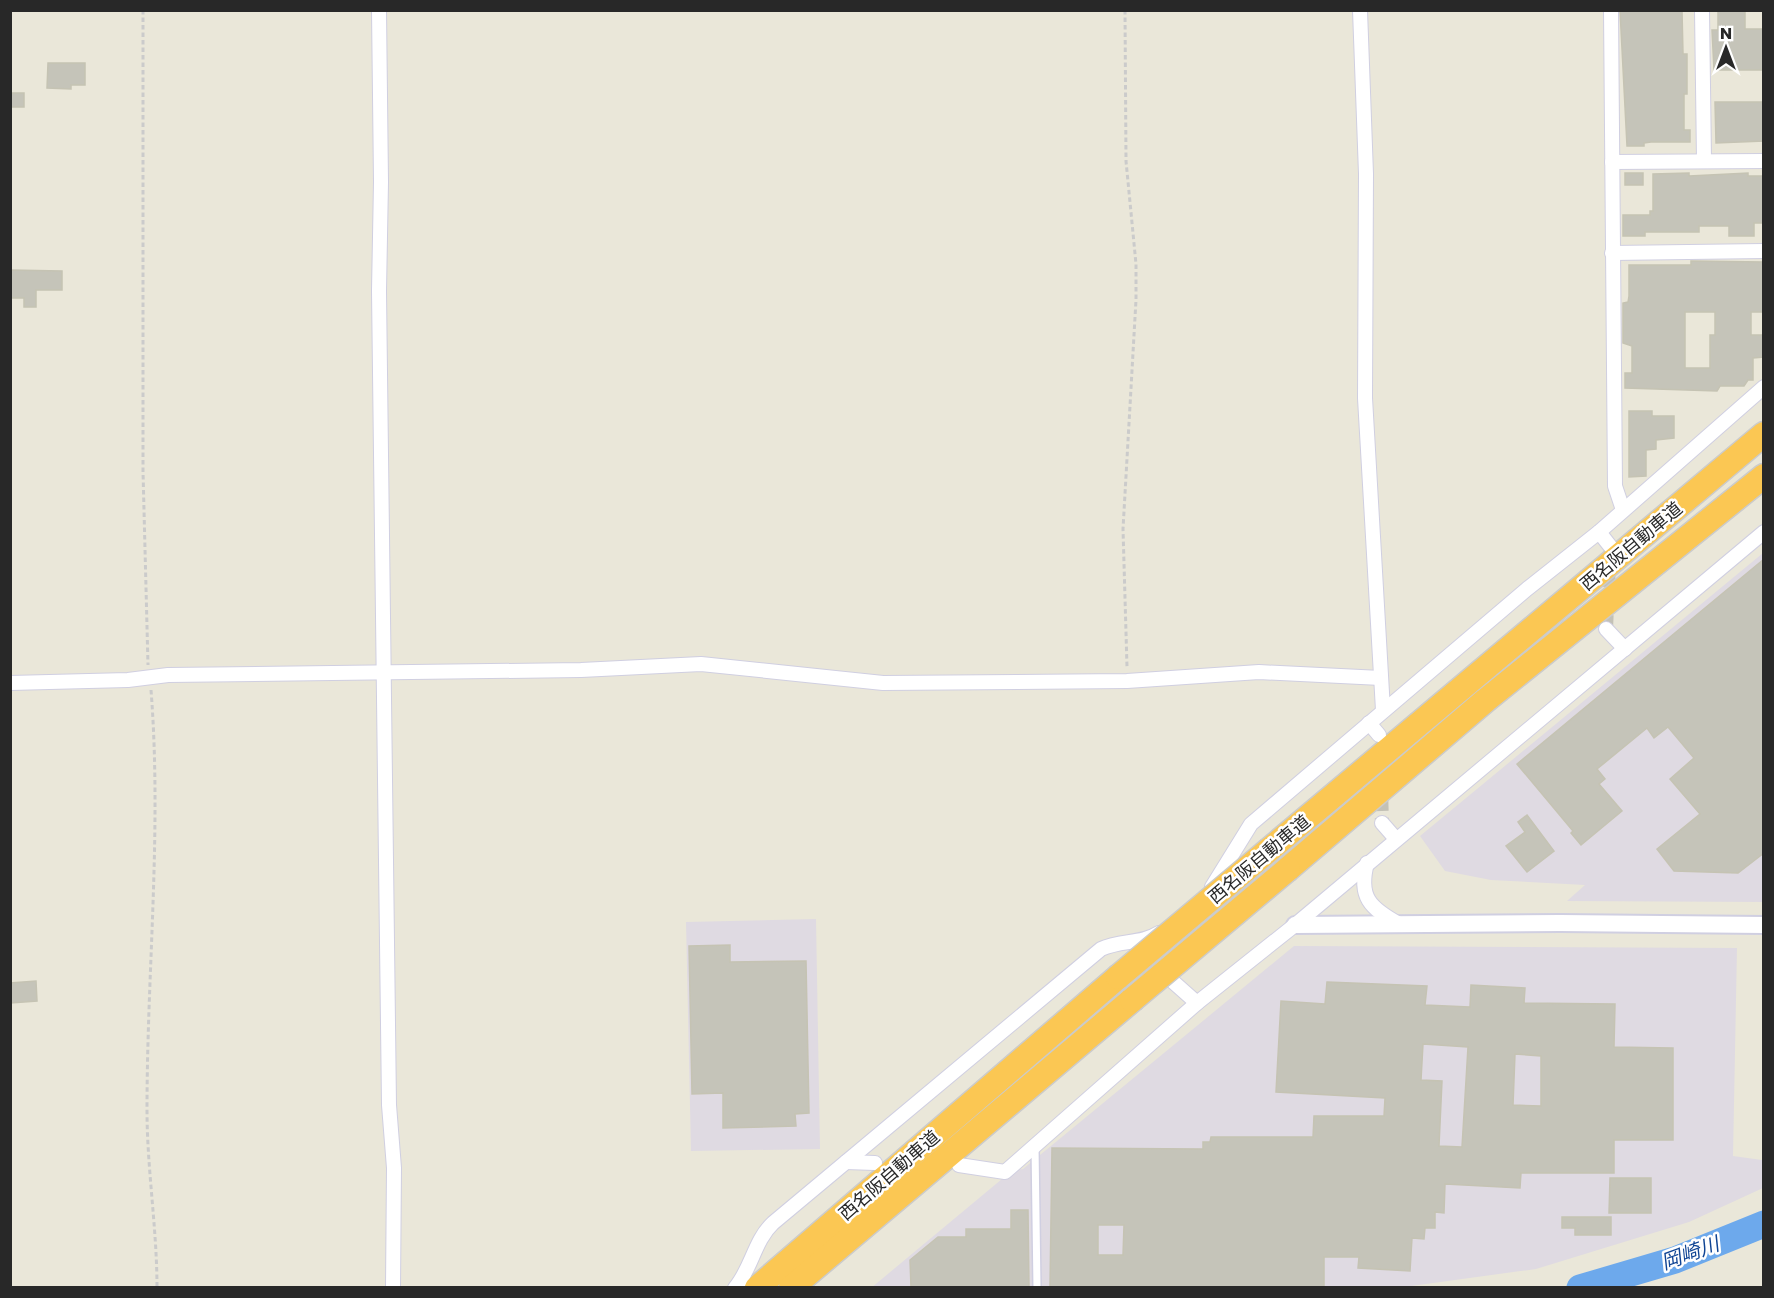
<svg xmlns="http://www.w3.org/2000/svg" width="1774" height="1298" font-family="Poppins,'Noto Sans JP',sans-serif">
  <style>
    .industrial { fill: #dfdae2 }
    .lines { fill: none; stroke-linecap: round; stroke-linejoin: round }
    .river { stroke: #6da9ec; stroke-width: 27 }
    .building { fill: #c5c4b9; stroke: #c5c3b3; stroke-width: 1.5; fill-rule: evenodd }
    .minor-tunnel { stroke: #c3c1b6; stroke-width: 14; stroke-dasharray: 14 7; stroke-linecap: butt }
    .service-casing { stroke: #d0cfe1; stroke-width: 10 }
    .minor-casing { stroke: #d0cfe1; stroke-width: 16 }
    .tertiary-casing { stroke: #d0cfe1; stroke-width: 20 }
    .motorway-casing { stroke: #cbcbcb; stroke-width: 27 }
    .path { stroke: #cbcbcb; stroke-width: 3; stroke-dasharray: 4.5 3; stroke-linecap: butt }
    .service { stroke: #fff; stroke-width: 7 }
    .minor { stroke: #fff; stroke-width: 14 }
    .tertiary { stroke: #fff; stroke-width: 16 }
    .motorway { stroke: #fbc753; stroke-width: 24 }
    .motorway-bridge-casing { stroke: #cbcbcb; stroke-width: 27; stroke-linecap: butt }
    .motorway-bridge { stroke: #fbc753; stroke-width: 24 }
    .labels { text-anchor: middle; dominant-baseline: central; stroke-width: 5; stroke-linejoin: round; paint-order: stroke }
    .street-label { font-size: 18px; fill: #282828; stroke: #fff }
    .water-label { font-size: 20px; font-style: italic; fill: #0f4494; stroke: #fff }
  </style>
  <rect width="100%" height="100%" fill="#eae7d9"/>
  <!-- industrial -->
  <g class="industrial">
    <polygon points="1763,553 1763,902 1567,901 1585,885 1491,880 1445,871 1420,836"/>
    <polygon points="816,919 820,1149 691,1151 686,922"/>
    <polygon points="1294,946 1737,948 1733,1156 1762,1160 1763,1188 1689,1222 1536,1269 1404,1287 871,1288 1002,1179 997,1173 1023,1169"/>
  </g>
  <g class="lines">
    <!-- river -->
    <polyline class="river" points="1580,1288 1675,1260 1764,1224"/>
  </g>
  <!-- building -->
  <g class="building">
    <polygon points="1620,10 1682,10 1683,54 1687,54 1687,94 1684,94 1684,130 1690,130 1690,142 1651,142 1644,143 1644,146 1627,146"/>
    <polygon points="1718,10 1745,10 1745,29 1764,29 1764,70 1714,70 1712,30 1718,30"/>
    <polygon points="48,63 85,63 85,85 71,85 71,89 47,88"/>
    <rect x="10" y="93" width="14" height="14"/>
    <polygon points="1715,102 1764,102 1764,141 1716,143"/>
    <rect x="1625" y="173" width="18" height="12"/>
    <polygon points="1689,173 1689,176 1748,173 1748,176 1764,176 1764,223 1754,223 1754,236 1729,236 1729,226 1699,226 1699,232 1645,232 1645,236 1623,236 1623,215 1650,215 1650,211 1653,211 1653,174"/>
    <path d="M1691,261L1764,262V312H1751V335H1764V357L1753,358V380H1748L1744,386H1720L1717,391L1625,388V373H1632V346L1623,343V303L1628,302L1629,296V265H1691ZM1685,312H1715V335H1710V368H1685Z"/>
    <polygon points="10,270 62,271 62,290 36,290 36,307 24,307 24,298 10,298"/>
    <polygon points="1629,411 1652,411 1652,416 1674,416 1674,438 1656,440 1656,449 1646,450 1646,476 1629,477"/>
    <polygon points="1764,559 1764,853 1738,873 1674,871 1657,849 1700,814 1670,779 1694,758 1668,727 1654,738 1647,728 1597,769 1605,779 1599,784 1622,811 1581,845 1571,833 1573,831 1517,764"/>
    <polygon points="1527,815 1554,851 1527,872 1506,846 1525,832 1518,822"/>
    <polygon points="730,945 730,962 806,961 809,1113 795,1114 796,1126 723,1128 723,1093 692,1094 689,946"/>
    <polygon points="36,981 37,1001 11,1003 10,983"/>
    <path d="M1327,982L1427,986L1425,1005L1470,1007L1471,985L1525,988L1524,1003L1615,1004L1614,1047L1673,1048V1140H1614V1173H1521L1520,1188L1445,1184L1444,1213L1435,1212V1228H1425L1424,1239L1412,1238L1410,1271L1358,1268L1359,1257H1324V1287H1050L1052,1148L1203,1149V1142H1210L1211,1137H1313L1314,1116H1384L1385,1098L1276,1092L1281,1001L1325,1004ZM1423,1044L1468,1047L1462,1147L1439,1146L1442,1081L1421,1080ZM1515,1054L1541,1056V1106L1513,1105ZM1098,1225H1124L1123,1255H1098Z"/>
    <polygon points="1610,1178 1651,1178 1651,1213 1609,1213"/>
    <polygon points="1011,1210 1028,1210 1029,1287 911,1287 910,1260 938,1237 966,1237 966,1229 1011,1229"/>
    <polygon points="1562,1217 1611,1217 1611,1235 1575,1235 1575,1228 1562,1228"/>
  </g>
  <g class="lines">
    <!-- minor-tunnel -->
    <g class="minor-tunnel">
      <polyline points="1606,629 1609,563"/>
      <polyline points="1380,755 1382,823"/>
    </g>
    <!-- service casing -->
    <g class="service-casing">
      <polyline id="service" points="1035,1146 1037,1288"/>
    </g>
    <!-- minor casing -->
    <g class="minor-casing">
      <g id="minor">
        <polyline points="379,10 381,182 379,291 389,1105 394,1168 393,1288"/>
        <polyline points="1360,10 1366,174 1365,398 1383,710"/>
        <polyline points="1611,10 1615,486 1623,510"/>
        <polyline points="1702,10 1704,161"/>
        <polyline points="1612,162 1764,161"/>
        <polyline points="1612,253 1764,251"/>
        <polyline points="1599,532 1610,546"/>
        <polyline points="1606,629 1625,649"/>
        <polyline points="10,683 128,680 168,675 581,670 701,664 883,683 1127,681 1259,672 1381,678"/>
        <polyline points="1369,723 1379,735"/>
        <polyline points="1382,823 1396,839"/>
        <path d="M1367,863C1358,897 1370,908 1399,924"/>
        <polyline points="1212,887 1251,824 1527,589 1599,532 1764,387"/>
        <polyline points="1161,971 1197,1003"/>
        <polyline points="846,1162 875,1163"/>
        <polyline points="959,1165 1005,1172 1197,1003 1295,925 1764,532"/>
        <path d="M735,1288C752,1268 754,1241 773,1223L1101,949C1120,940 1142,944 1159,933"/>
      </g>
    </g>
    <!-- tertiary casing -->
    <g class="tertiary-casing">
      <polyline id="tertiary" points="1295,925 1560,923 1764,925"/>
    </g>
    <!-- motorway casing -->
    <g class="motorway-casing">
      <g id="motorway">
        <polyline points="1270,849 1764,434"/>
        <polyline points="1288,869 1486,700 1764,476"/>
        <polyline points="757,1288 1118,977"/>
        <polyline points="791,1288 1132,1000"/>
      </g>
    </g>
    <!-- path -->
    <g class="path">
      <polyline points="143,10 143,471 148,665"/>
      <polyline points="1125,10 1126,161 1136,264 1136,300 1123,529 1127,667"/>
      <path d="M151,690C162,830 147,970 147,1110C147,1169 157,1228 157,1288"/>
    </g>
    <!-- service -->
    <use href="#service" class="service"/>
    <!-- minor -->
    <use href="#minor" class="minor"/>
    <!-- tertiary -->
    <use href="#tertiary" class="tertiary"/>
    <!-- motorway -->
    <use href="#motorway" class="motorway"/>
    <!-- motorway-bridge casing -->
    <g class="motorway-bridge-casing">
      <g id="motorway-bridge">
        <polyline points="1118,977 1270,849"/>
        <polyline points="1132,1000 1288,869"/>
      </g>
    </g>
    <!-- motorway-bridge -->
    <use href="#motorway-bridge" class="motorway-bridge"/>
  </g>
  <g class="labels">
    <!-- street labels -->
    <g class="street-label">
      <text transform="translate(1631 546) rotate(-40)">西名阪自動車道</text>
      <text transform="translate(1259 859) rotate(-40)">西名阪自動車道</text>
      <text transform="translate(889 1175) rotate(-41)">西名阪自動車道</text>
    </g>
    <!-- water labels -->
    <g class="water-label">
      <text transform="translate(1690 1253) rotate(-20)">岡崎川</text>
    </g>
  </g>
  <!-- border -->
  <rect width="1774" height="1298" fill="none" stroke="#282828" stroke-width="24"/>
  <!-- north arrow -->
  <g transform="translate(1726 48)" stroke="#ffffff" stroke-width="4.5" paint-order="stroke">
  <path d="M0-4.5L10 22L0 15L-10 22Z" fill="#282828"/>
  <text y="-9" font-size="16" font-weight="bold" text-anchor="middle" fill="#282828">N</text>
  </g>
</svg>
